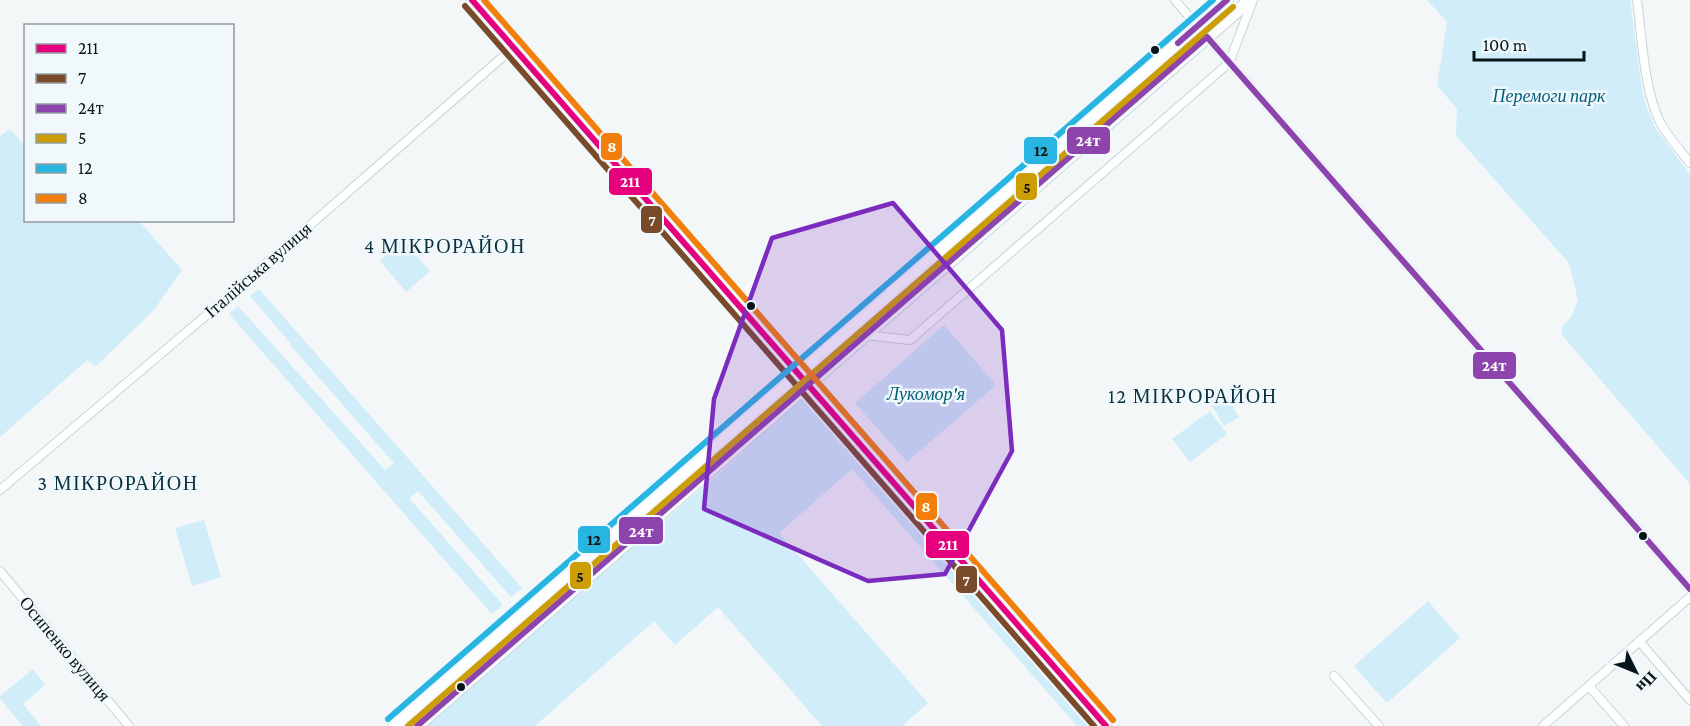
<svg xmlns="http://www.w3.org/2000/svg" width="1690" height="726" font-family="'Crimson Pro',serif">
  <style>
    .green { fill: #d0edf9 }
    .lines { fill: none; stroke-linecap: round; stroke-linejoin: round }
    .minor-casing { stroke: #cad4d8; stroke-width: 10 }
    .major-casing { stroke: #cad4d8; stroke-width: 13 }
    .highway-casing { stroke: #cad4d8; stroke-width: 14 }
    .minor { stroke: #fdfefe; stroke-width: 8 }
    .major { stroke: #fdfefe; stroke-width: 10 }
    .highway { stroke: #fdfefe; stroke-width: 12 }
    .bus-1-casing { stroke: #f0f8fb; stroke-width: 10 }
    .bus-2-casing { stroke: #f0f8fb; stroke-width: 10 }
    .bus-3-casing { stroke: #f0f8fb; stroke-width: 10 }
    .bus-4-casing { stroke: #f0f8fb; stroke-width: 10 }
    .bus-5-casing { stroke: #f0f8fb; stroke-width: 10 }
    .bus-6-casing { stroke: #f0f8fb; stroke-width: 10 }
    .bus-1 { stroke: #e5007d; stroke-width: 6 }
    .bus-2 { stroke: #7a4b2a; stroke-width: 6 }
    .bus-3 { stroke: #8e44ad; stroke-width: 6 }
    .bus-4 { stroke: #cd9d05; stroke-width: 6 }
    .bus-5 { stroke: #28b5e2; stroke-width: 6 }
    .bus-6 { stroke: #f27f0c; stroke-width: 6 }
    .marked { fill: #7b2cbf; fill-opacity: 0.2; stroke: #7b2cbf; stroke-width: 4.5; stroke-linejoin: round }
    .bus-dot { fill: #06141a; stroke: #f0f8fb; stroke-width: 2 }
    .labels { text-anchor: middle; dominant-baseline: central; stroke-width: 5; stroke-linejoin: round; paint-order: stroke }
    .park-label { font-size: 18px; font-style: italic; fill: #035f7a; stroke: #f0f8fb }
    .street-label { font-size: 18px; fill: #06141a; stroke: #f0f8fb }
    .neighbourhood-label { font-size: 20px; letter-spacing: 1.5px; fill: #0a313f; stroke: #f0f8fb }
    .line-badge { stroke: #f0f8fb; stroke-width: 2 }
    .badge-label { font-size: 16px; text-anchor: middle; font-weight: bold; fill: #fff }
    .pale-badge-label { font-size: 16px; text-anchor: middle; font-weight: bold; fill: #111 }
  </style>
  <rect width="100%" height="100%" fill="#f3f7f8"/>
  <!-- green -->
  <g class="green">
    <polygon points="1427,0 1630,0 1642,89 1646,106 1654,126 1690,175 1690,484 1562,335 1562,326 1571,317 1578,300 1569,263 1456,136 1457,109 1437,85 1447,22"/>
    <polygon points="10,129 25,146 26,220 139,221 182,270 153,311 96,366 87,360 0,437 0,136"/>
    <polygon points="403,240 430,271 406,292 380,261"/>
    <polygon points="259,289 522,588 511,597 418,491 409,498 503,605 492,614 229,314 238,306 385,470 394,463 290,345 291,344 250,296"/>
    <polygon points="944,325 996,385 907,462 855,403"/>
    <polygon points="809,390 1100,726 1077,726 852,469 779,533 928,703 902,726 822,726 718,607 675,645 654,621 535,726 426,726 659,521 663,522 743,452 742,449"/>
    <polygon points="1223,392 1239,417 1224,426 1209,401"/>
    <polygon points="1210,411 1227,434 1190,462 1172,439"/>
    <polygon points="204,520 221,577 192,586 175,528"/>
    <polygon points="1428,601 1460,638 1387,703 1354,666"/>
    <polygon points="33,669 45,685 23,704 41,726 23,726 0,699 0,696"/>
  </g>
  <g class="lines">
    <!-- minor casing -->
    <g class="minor-casing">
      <g id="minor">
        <polyline points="1175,0 1197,26"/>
        <path d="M1637,0C1642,37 1644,90 1660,122C1668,137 1680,150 1690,163"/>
        <polyline points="1207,37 1690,589"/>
        <polyline points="865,335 910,340 1229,63 1253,0"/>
        <polyline points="0,490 222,302 514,47"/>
        <polyline points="0,571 129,726"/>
        <polyline points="1639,641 1690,700"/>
        <polyline points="1334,676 1379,726"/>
        <polyline points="1589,686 1624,726"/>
        <polyline points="1543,726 1690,597"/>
      </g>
    </g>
    <!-- major casing -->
    <g class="major-casing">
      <g id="major">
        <polyline points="472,0 799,373"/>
        <polyline points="809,384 1106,726"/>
      </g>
    </g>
    <!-- highway casing -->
    <g class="highway-casing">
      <g id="highway">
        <polyline points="394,726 1227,0"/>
        <polyline points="417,726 1250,0"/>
      </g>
    </g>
    <!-- minor -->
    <use href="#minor" class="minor"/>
    <!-- major -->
    <use href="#major" class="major"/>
    <!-- highway -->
    <use href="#highway" class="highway"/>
    <!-- bus-1 casing -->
    <g class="bus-1-casing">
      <polyline id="bus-1" points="472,0 1106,726"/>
    </g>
    <!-- bus-2 casing -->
    <g class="bus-2-casing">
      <polyline id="bus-2" points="465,6 1094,726"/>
    </g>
    <!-- bus-3 casing -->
    <g class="bus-3-casing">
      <g id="bus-3">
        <polyline points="1178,43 1227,0"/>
        <polyline points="417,726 1207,37 1690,589"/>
      </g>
    </g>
    <!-- bus-4 casing -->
    <g class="bus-4-casing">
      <polyline id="bus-4" points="408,726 1233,7"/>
    </g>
    <!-- bus-5 casing -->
    <g class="bus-5-casing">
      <polyline id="bus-5" points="388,719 1213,0"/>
    </g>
    <!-- bus-6 casing -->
    <g class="bus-6-casing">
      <polyline id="bus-6" points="484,0 1113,720"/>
    </g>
    <!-- bus-1 -->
    <use href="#bus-1" class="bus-1"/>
    <!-- bus-2 -->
    <use href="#bus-2" class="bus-2"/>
    <!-- bus-3 -->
    <use href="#bus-3" class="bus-3"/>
    <!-- bus-4 -->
    <use href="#bus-4" class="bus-4"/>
    <!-- bus-5 -->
    <use href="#bus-5" class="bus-5"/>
    <!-- bus-6 -->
    <use href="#bus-6" class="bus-6"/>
  </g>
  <!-- marked area -->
  <path class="marked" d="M893,203L1002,330L1012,451L945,574L868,581L704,509L714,399L772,238Z"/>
  <!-- markers -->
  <g class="bus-dot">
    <circle cx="1155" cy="50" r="5"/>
    <circle cx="751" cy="306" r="5"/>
    <circle cx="1643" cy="536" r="5"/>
    <circle cx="461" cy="687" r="5"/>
  </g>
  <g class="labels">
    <!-- park labels -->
    <g class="park-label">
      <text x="1549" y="96">Перемоги парк</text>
      <text x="926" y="394">Лукомор'я</text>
    </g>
    <!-- street labels -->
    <g class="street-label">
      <text transform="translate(258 270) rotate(-41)">Італійська вулиця</text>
      <text transform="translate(65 649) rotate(50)">Осипенко вулиця</text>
    </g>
    <!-- neighbourhood labels -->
    <g class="neighbourhood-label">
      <text x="445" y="246">4 МІКРОРАЙОН</text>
      <text x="1193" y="396">12 МІКРОРАЙОН</text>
      <text x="118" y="483">3 МІКРОРАЙОН</text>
    </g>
  </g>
  <g class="line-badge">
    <rect x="1066" y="126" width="45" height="29" rx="6" fill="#8e44ad"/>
    <rect x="600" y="132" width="23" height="29" rx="6" fill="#f27f0c"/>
    <rect x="1023" y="136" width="35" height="29" rx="6" fill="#28b5e2"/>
    <rect x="608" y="167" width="45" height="29" rx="6" fill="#e5007d"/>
    <rect x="1015" y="172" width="23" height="29" rx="6" fill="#cd9d05"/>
    <rect x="640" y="205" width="23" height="29" rx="6" fill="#7a4b2a"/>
    <rect x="1472" y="351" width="45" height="29" rx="6" fill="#8e44ad"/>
    <rect x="915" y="492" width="23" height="29" rx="6" fill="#f27f0c"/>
    <rect x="618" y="516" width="46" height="29" rx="6" fill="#8e44ad"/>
    <rect x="577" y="525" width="34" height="29" rx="6" fill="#28b5e2"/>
    <rect x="925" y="530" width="45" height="29" rx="6" fill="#e5007d"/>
    <rect x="569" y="561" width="23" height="29" rx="6" fill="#cd9d05"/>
    <rect x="955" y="565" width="23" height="29" rx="6" fill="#7a4b2a"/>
  </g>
  <g class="badge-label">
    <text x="1088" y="146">24т</text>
    <text x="612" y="152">8</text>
    <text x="630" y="187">211</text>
    <text x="652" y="226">7</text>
    <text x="1494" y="371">24т</text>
    <text x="926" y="512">8</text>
    <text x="641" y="537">24т</text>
    <text x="948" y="550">211</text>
    <text x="966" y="586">7</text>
  </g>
  <g class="pale-badge-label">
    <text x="1041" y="156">12</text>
    <text x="1027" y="193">5</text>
    <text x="594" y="545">12</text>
    <text x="580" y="582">5</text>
  </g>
  <!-- legend -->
  <rect x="24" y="24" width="210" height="198" fill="#f0f8fb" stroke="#929da1" stroke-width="1.5"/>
  <rect x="36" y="44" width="30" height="9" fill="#e5007d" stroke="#929da1" stroke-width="1.5"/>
  <text x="78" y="54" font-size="18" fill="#06141a">211</text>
  <rect x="36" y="74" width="30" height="9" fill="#7a4b2a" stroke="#929da1" stroke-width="1.5"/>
  <text x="78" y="84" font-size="18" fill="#06141a">7</text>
  <rect x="36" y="104" width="30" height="9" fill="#8e44ad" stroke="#929da1" stroke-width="1.5"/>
  <text x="78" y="114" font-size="18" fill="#06141a">24т</text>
  <rect x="36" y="134" width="30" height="9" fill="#cd9d05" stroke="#929da1" stroke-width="1.5"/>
  <text x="78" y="144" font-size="18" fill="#06141a">5</text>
  <rect x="36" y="164" width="30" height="9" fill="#28b5e2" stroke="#929da1" stroke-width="1.5"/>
  <text x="78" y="174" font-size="18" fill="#06141a">12</text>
  <rect x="36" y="194" width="30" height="9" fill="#f27f0c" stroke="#929da1" stroke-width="1.5"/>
  <text x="78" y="204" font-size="18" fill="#06141a">8</text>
  <!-- north arrow -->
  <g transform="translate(1636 672) rotate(133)" stroke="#f0f8fb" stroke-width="4.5" paint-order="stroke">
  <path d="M0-4.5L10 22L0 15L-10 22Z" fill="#06141a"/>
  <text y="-9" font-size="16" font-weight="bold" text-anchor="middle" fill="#06141a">Пн</text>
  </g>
  <!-- scale -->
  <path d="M1474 51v9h110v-9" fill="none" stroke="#06141a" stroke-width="3"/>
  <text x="1483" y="51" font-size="18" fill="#06141a" stroke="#f0f8fb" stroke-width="4.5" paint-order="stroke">100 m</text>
</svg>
